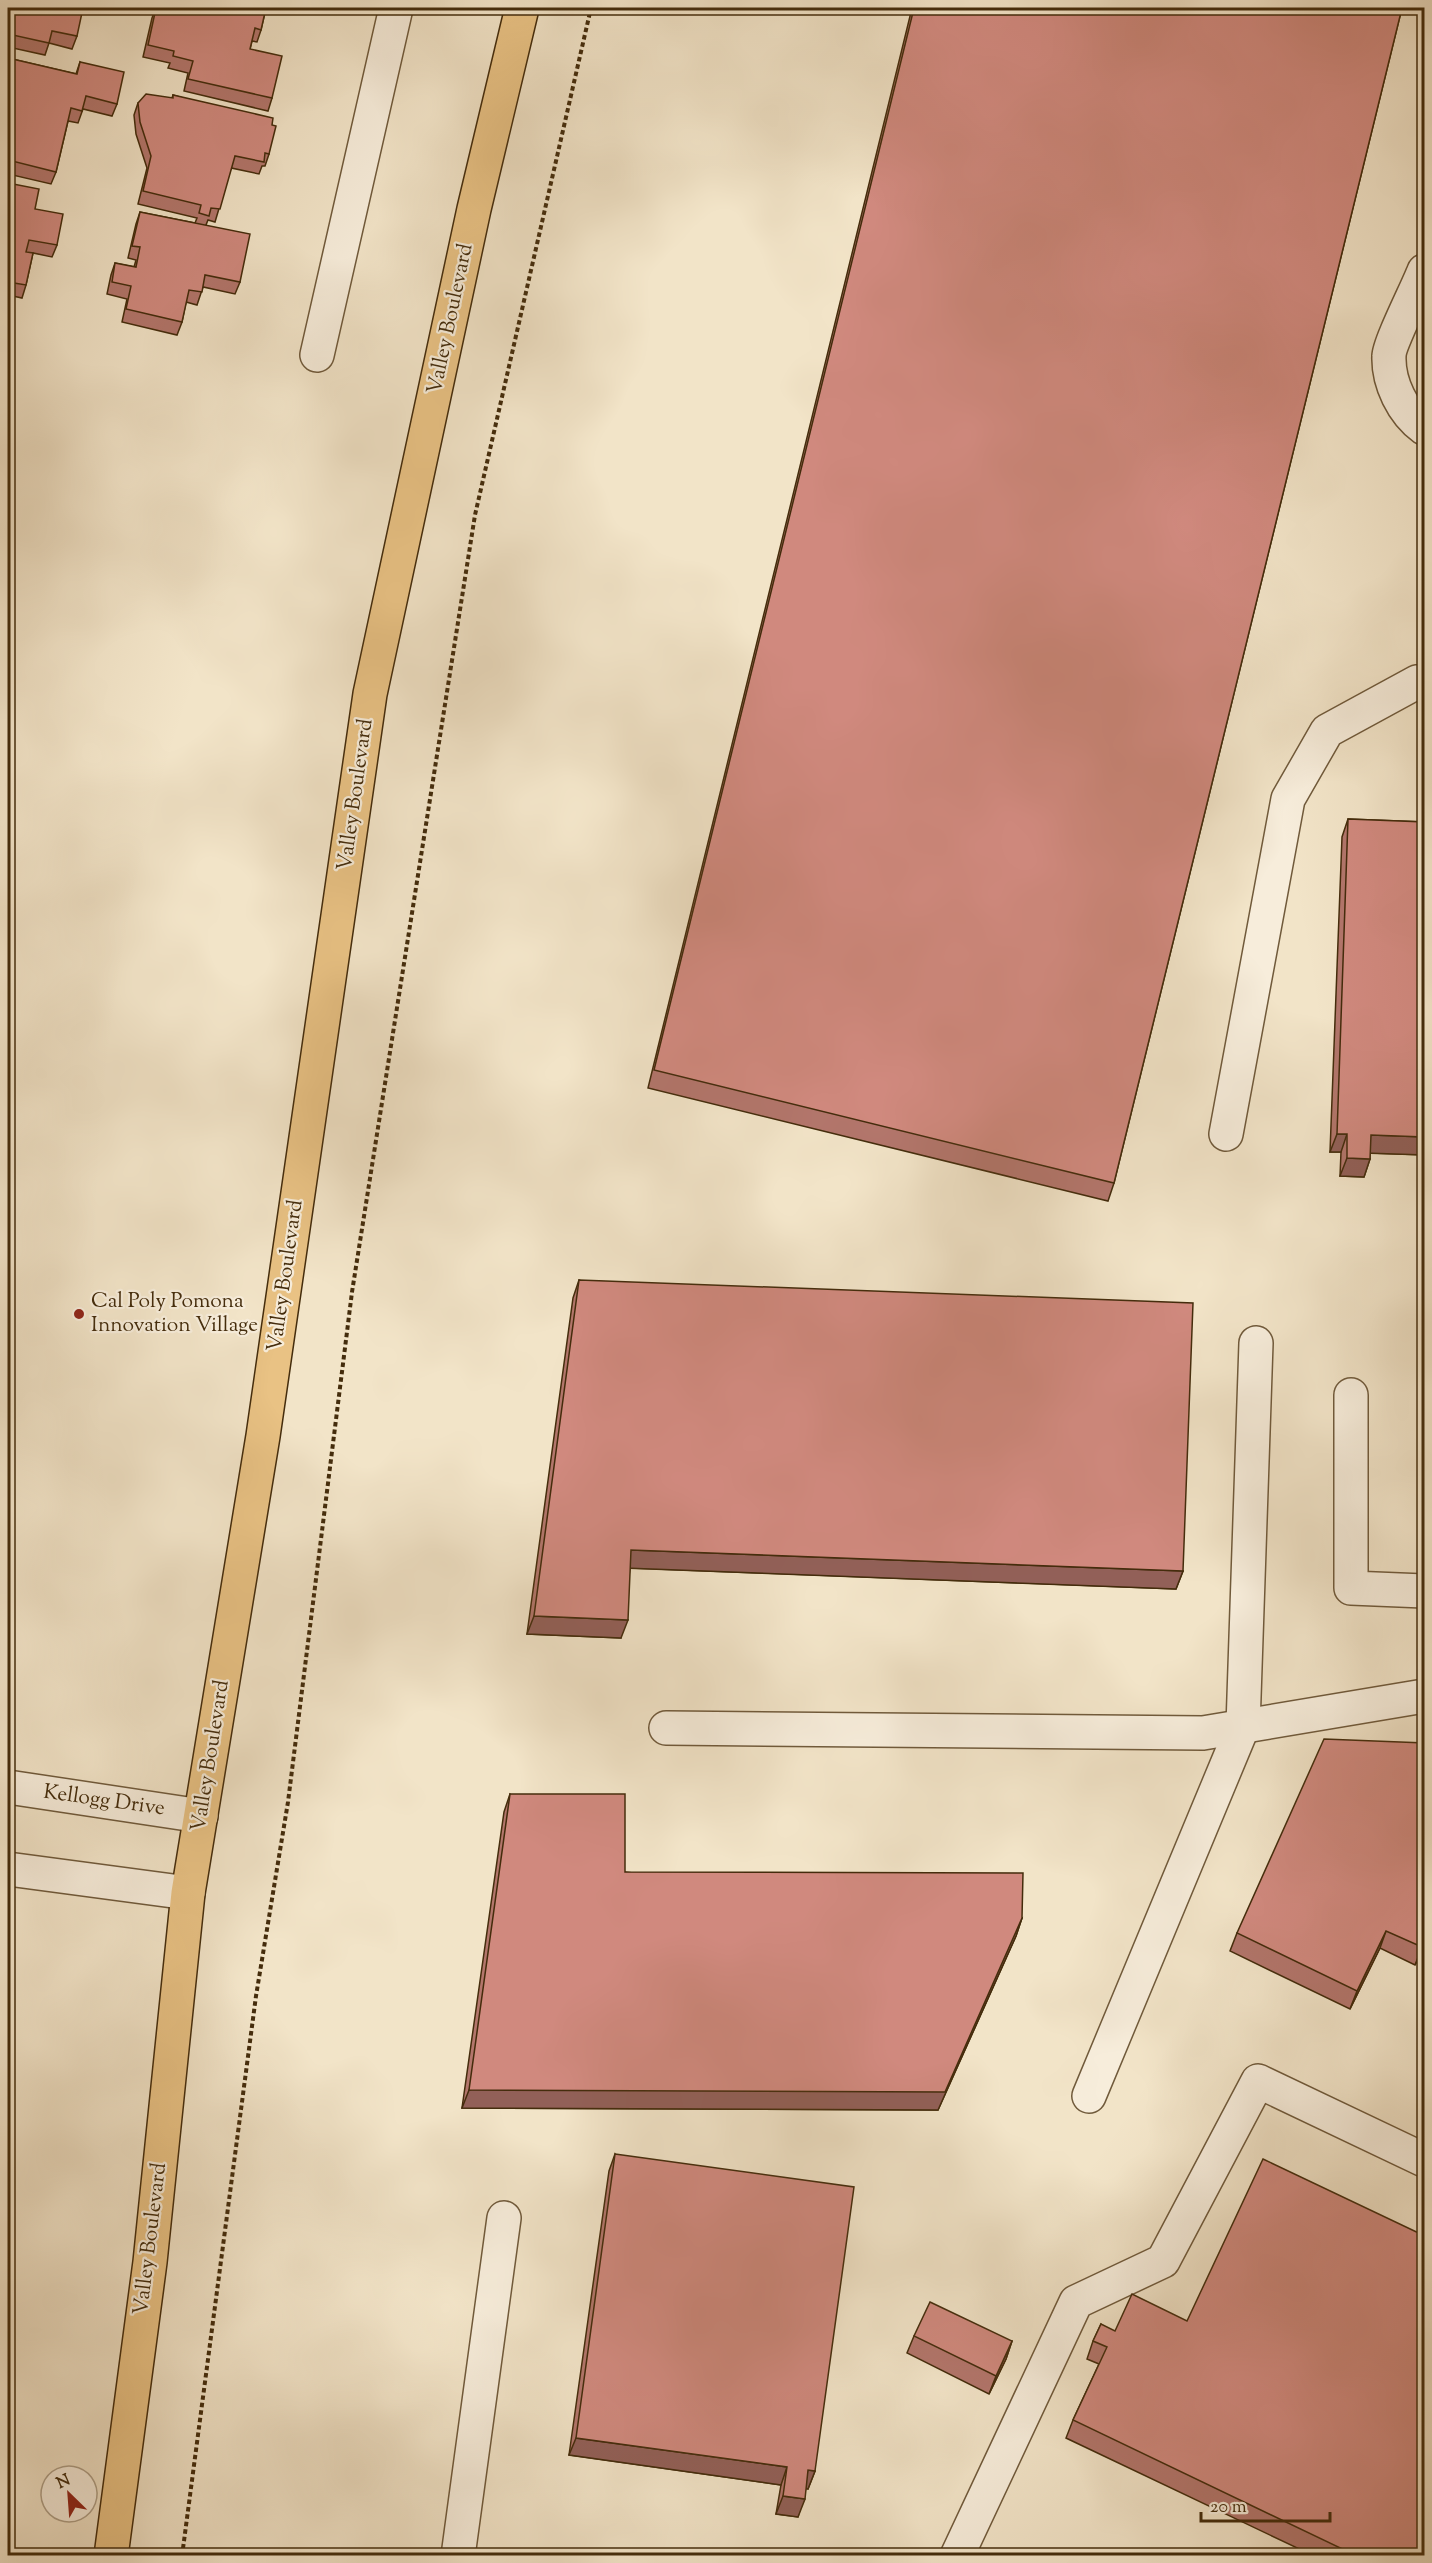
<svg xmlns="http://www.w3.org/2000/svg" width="1432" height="2563" font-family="'Sorts Mill Goudy',serif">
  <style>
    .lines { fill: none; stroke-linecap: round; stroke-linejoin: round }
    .minor-casing { stroke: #705a3b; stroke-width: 36 }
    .major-casing { stroke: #442c0c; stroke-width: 36 }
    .path { stroke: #442c0c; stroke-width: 4; stroke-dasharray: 4.5 3; stroke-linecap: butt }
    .minor { stroke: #f7eddb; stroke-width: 33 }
    .major { stroke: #e9c284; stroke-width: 33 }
    .wall { fill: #b3766c; stroke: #442c0c; stroke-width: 1.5 }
    .shaded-wall { fill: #926058; stroke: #442c0c; stroke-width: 1.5 }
    .building { fill: #d0897e; stroke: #442c0c; stroke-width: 1.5 }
    .poi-dot { fill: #8f2418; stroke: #f7eddb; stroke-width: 2 }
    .labels { text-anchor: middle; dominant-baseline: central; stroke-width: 4.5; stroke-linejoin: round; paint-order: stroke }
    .street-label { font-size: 21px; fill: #442c0c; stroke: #f7eddb }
    .poi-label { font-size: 21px; fill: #442c0c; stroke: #f7eddb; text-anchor: start }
  </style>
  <rect width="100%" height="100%" fill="#f2e4c8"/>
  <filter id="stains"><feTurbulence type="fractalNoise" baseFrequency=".00333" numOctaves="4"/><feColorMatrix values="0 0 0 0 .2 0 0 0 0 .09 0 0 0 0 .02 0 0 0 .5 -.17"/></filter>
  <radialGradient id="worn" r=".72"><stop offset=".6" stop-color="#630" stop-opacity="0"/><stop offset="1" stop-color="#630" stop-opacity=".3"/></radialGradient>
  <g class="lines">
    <!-- minor casing -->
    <g class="minor-casing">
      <g id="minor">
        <path d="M1424,271C1418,287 1389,344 1389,356C1388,383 1403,413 1424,428"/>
        <polyline points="317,355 396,8"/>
        <polyline points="1226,1134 1288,799 1327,731 1417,682"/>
        <polyline points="1351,1395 1351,1588 1424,1591"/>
        <polyline points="666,1728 1203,1733 1424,1696"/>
        <polyline points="8,1787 201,1816"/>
        <polyline points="8,1869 188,1893"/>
        <polyline points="1089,2096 1243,1726 1256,1343"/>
        <polyline points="458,2556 504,2218"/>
        <polyline points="957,2556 1076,2302 1163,2261 1258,2081 1424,2160"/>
      </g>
    </g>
    <!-- major casing -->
    <g class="major-casing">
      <polyline id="major" points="111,2556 150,2262 188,1893 263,1436 370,694 474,209 522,8"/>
    </g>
    <!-- path -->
    <polyline class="path" points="182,2556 256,1996 288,1802 352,1292 475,515 591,8"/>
    <!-- minor -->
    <use href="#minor" class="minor"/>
    <!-- major -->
    <use href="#major" class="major"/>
  </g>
  <!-- wall -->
  <g class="wall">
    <polygon points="8,8 77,36 72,49 49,43 45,55 8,47"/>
    <polygon points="156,8 182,11 183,8 266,8 261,30 257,42 252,41 250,49 272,98 268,111 184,91 188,73 168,68 170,63 143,57 152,18"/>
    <polygon points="912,8 1402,8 1114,1183 1108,1201 648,1088"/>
    <polygon points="8,58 76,74 80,62 117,104 112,116 83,109 78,123 68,121 56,172 51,184 8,174"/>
    <polygon points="173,95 272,125 269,154 265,166 262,166 259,174 231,168 215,222 208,220 206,225 240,282 235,294 203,287 197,305 186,302 182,322 177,335 122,322 127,299 107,294 111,275 115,263 134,267 136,260 128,258 136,224 140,212 195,223 197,218 138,204 147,168 136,134 134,115 138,103 172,98"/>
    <polygon points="8,183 35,209 57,245 52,257 33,253 26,285 22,298 8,295"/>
    <polygon points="1348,819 1425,822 1425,1155 1370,1153 1370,1159 1364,1177 1340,1176 1341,1152 1330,1152 1342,837"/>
    <polygon points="579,1280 1183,1571 1176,1589 630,1568 621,1638 527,1634 573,1298"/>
    <polygon points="1425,1491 1425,1525 1423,1525"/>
    <polygon points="1425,1743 1425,1946 1415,1965 1380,1948 1350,2009 1230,1951 1237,1933"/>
    <polygon points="510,1794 625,1872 1022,1918 1016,1936 938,2110 462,2108 504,1812"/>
    <polygon points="615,2154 815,2471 808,2489 806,2488 798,2517 776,2514 781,2485 569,2455 609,2171"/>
    <polygon points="1101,2324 1425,2556 1314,2556 1066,2438 1073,2420 1099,2364 1087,2359 1093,2341"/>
    <polygon points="914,2336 1012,2341 1006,2359 989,2394 907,2353"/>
  </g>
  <!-- shaded-wall -->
  <g class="shaded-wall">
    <polygon points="1337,1134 1347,1134 1341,1152 1330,1152"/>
    <polygon points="1371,1135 1425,1137 1425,1155 1364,1153"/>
    <polygon points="1347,1158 1370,1159 1364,1177 1340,1176"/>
    <polygon points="631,1550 1183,1571 1176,1589 624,1568"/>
    <polygon points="534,1616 628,1620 621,1638 527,1634"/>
    <polygon points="1022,1918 1016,1936 938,2110 462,2108 469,2090"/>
    <polygon points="1386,1931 1380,1948 1350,2009 1357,1991"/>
    <polygon points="1425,1941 1425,1946 1415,1965 1422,1947"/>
    <polygon points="1012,2341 1006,2359 989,2394 996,2376"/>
    <polygon points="576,2438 787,2467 781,2485 569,2455"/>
    <polygon points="808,2470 815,2471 808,2489 802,2488"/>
    <polygon points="783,2496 805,2499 798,2517 776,2514"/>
  </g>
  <!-- building -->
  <g class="building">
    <polygon points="8,8 83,8 77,36 52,31 49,43 8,34"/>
    <polygon points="156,8 166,8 183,11 184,8 266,8 261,30 255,28 250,49 282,56 272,98 188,79 193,61 173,56 174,51 148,45"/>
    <polygon points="914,8 1402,8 1114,1183 654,1070"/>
    <polygon points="8,58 77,74 80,62 124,72 117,104 86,96 82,111 71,108 56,172 8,160"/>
    <polygon points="146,94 173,98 173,95 273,118 272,125 276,126 269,154 265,153 264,162 235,156 220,209 211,208 209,216 199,213 201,205 143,191 151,156 140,122 138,103"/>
    <polygon points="8,183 39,189 35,209 63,214 57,245 29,240 26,252 33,253 26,285 8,282"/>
    <polygon points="140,212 250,234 240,282 205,275 202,292 189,290 182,322 126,309 131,286 112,282 115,263 136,267 140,247 132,246"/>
    <polygon points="1348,819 1425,822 1425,1137 1371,1135 1370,1159 1347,1158 1347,1134 1337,1134"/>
    <polygon points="579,1280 1193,1303 1183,1571 631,1550 628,1620 534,1616"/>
    <polygon points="1324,1739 1425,1743 1425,1941 1422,1947 1386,1931 1357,1991 1237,1933"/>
    <polygon points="510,1794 625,1794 625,1872 1023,1873 1022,1918 945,2092 469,2090"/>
    <polygon points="615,2154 854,2187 815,2471 808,2470 805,2499 783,2496 787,2467 576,2438"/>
    <polygon points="1263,2159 1425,2236 1425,2556 1357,2556 1073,2420 1107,2347 1093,2341 1101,2324 1115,2331 1132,2294 1187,2321"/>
    <polygon points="930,2302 1012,2341 996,2376 914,2336"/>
  </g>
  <!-- markers -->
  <circle class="poi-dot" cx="79" cy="1314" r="6"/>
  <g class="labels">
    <!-- street labels -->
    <g class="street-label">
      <text transform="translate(451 319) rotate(-78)">Valley Boulevard</text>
      <text transform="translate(356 795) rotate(-82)">Valley Boulevard</text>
      <text transform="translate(286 1276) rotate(-82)">Valley Boulevard</text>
      <text transform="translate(211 1756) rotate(-81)">Valley Boulevard</text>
      <text transform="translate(104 1801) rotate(8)">Kellogg Drive</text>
      <text transform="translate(151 2239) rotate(-83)">Valley Boulevard</text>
    </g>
    <!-- poi labels -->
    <g class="poi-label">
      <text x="91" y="1302">Cal Poly Pomona<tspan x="91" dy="24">Innovation Village</tspan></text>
    </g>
  </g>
  <!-- margin -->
  <rect width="1432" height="2563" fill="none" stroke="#f2e4c8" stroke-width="30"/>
  <rect x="9" y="9" width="1414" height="2545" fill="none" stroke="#442c0c" stroke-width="3"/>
  <rect x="15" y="15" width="1402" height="2533" fill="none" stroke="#442c0c" stroke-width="1.5"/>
  <!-- north arrow -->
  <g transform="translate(69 2494) rotate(335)"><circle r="28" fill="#f7eddb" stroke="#afa088" stroke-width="1.5"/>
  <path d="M0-4.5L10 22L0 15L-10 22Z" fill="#8f2418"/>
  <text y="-9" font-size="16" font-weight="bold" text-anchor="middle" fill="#442c0c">N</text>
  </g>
  <!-- scale -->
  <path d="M1201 2512v9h129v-9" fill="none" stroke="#442c0c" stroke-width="3"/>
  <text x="1210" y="2512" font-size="18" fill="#442c0c" stroke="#f7eddb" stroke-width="4.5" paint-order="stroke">20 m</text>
  <rect width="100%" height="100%" filter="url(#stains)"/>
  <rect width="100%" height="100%" fill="url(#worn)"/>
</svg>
